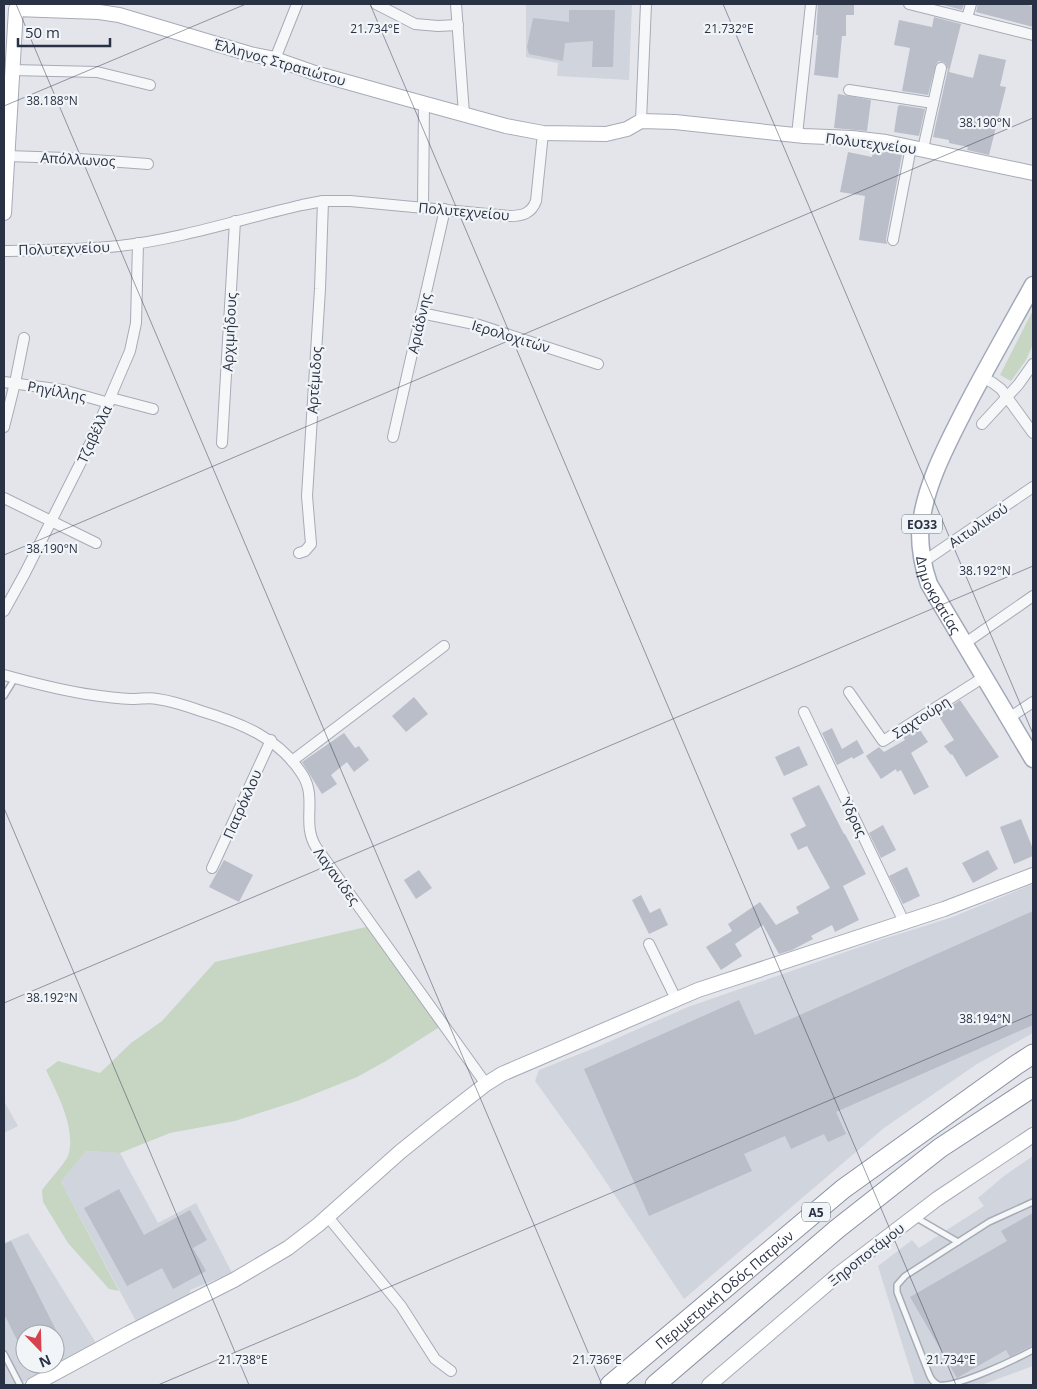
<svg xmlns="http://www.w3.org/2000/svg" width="1037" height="1389" font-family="'Open Sans',sans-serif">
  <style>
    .built { fill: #d0d4dd; fill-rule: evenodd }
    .green { fill: #c6d6c3 }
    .building { fill: #b9bec9 }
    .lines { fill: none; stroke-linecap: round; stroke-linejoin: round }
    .lane-casing { stroke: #a7abb6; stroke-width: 8 }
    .street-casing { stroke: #a7abb6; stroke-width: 12 }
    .secondary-casing { stroke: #a7abb6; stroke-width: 16 }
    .primary-casing { stroke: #a1a8b8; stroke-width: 19 }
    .highway-casing { stroke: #8991a3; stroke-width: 21 }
    .lane { stroke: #f6f7f9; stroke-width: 5 }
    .street { stroke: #f6f7f9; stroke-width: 10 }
    .secondary { stroke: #fff; stroke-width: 14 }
    .primary { stroke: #fff; stroke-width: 16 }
    .highway { stroke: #fff; stroke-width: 19 }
    .ticks { fill: none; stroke: #293144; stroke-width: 1; stroke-opacity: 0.45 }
    .labels { text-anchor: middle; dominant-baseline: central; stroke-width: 4.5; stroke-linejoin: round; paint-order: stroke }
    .shield { fill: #f2f5f8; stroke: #656c7a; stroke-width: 1 }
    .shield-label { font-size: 12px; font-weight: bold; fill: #293144 }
    .street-label { font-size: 14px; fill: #293144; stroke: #f2f5f8 }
    .ticks-label { font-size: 12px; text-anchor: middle; fill: #293144; stroke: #f2f5f8; stroke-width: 4.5; stroke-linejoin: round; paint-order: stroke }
  </style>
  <rect width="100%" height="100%" fill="#e3e5eb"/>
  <!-- built -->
  <g class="built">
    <polygon points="526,4 632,4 629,80 557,76 558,63 526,57"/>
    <polygon points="1033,884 1033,1033 977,1064 884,1128 684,1299 584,1149 535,1081 539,1070 597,1047 688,1007 880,940 950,918"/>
    <polygon points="4,1101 18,1126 4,1133"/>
    <polygon points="86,1151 120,1153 158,1223 196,1203 232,1273 190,1290 190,1299 137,1323 61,1182"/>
    <polygon points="1033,1156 1033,1366 981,1385 915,1385 878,1266 912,1240 919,1248 984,1206 978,1198 1004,1176"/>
    <path d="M28,1233L96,1343L17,1385H4V1243ZM25,1334H55V1364H25Z"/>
  </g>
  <!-- green -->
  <g class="green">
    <polygon points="1033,310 1033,344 1026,360 1011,381 1000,375"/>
    <path d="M370,926L441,1026L386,1061L357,1077L297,1101L235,1121L170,1133L120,1153L86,1151L61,1182L119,1291L109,1289L68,1243L43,1202L42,1190C48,1182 65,1163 68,1156C77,1130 57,1093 46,1070L58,1061L100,1073L131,1043L162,1021L215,962Z"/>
  </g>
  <!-- building -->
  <g class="building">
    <polygon points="818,4 854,4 854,15 846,15 846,36 842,36 838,78 814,75 818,35 816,35"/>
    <polygon points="940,4 964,4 962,10"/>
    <polygon points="978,4 1023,4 1033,6 1033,27 976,12"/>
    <polygon points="569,10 615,10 613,67 592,67 593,41 565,43 563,61 529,54 527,47 533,18 569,22"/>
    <polygon points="934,17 961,24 949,72 973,78 979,54 1006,60 1000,86 1006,87 989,155 967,150 968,147 949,143 949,140 933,137 948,69 945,63 939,61 936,64 928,95 902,91 910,48 894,45 899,20 932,27"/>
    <polygon points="838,94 871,100 867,131 834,128"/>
    <polygon points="900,105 925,109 919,136 894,132 898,106"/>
    <polygon points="873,149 902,155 886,239 887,244 859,240 865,196 840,192 848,152 872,157"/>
    <polygon points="414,697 428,714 406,732 392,716"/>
    <polygon points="960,700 999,757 966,777 952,754 951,755 944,746 954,740 938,715"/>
    <polygon points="918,727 928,742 911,753 929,787 914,795 901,770 897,772 896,769 881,779 866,756 879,747 884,752 905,740 903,737"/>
    <polygon points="832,728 842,749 857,740 864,753 853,759 852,757 837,765 822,733"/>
    <polygon points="344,733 355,748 359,746 369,760 354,772 347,762 331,775 337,784 322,794 302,762"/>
    <polygon points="799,746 808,765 784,776 775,757"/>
    <polygon points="819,785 844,834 845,834 866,874 843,886 859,920 835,932 832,925 811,936 813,939 792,950 779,954 763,925 735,944 742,956 721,970 706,947 732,931 728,924 760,902 776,925 799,913 796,907 830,888 807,846 798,850 790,834 806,826 792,798"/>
    <polygon points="1021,819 1033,849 1033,856 1014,864 1000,827"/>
    <polygon points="883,825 896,850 881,858 869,833"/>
    <polygon points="988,850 998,869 973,883 962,863"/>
    <polygon points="224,860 253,875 239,902 209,887"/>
    <polygon points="907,867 920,896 903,904 889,876"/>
    <polygon points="419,870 432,888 416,899 404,880"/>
    <polygon points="641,895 650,913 660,908 668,925 649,934 632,900"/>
    <polygon points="1033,911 1033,1025 836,1112 846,1134 828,1142 824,1134 791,1149 785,1136 744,1154 752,1171 649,1216 584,1069 739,1000 755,1035"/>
    <polygon points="119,1189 144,1235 190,1210 207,1240 193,1248 206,1271 173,1289 162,1268 127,1286 84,1208"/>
    <polygon points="1033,1213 1033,1345 1010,1357 1006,1350 957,1378 910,1297 1007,1241 1001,1231"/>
    <polygon points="11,1241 58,1334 25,1334 25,1356 4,1314 4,1244"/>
  </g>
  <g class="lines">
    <!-- lane casing -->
    <g class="lane-casing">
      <g id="lane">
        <polyline points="4,696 15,678"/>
        <path d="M1033,1202L989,1222L905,1276L897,1285V1292L929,1374C931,1379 933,1383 939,1385C956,1388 1016,1359 1033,1350"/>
        <polyline points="915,1217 958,1242"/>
        <polyline points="4,1354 20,1385"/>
      </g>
    </g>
    <!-- street casing -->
    <g class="street-casing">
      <g id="street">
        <polyline points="376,4 415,24 438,26 458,25"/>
        <polyline points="456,4 464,114"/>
        <polyline points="909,4 1033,35"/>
        <polyline points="967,18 971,4"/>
        <polyline points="275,59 297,4"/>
        <polyline points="12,70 97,72 150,85"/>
        <polyline points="849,90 933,103"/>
        <polyline points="641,121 646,4"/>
        <polyline points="797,135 811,4"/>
        <polyline points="923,149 941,68"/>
        <polyline points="7,156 66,158 148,164"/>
        <polyline points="423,207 424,103"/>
        <polyline points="893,240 911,147"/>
        <path d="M4,251C42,250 81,250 119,246C180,239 241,219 302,205L323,201H350L509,216C522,216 531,214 536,201L543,133"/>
        <polyline points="421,313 479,325 598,364"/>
        <polyline points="982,377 993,383 1001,389 1033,433"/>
        <polyline points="4,382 63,390 109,403"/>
        <polyline points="111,398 153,409"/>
        <polyline points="982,424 1018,385 1033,364"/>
        <polyline points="4,427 15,383 24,338"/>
        <polyline points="393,437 445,209"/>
        <polyline points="222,443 235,221"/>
        <polyline points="4,498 96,543"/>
        <polyline points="299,553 305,551 311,544 307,496 320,289 323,201"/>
        <polyline points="923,562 1033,487"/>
        <polyline points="4,611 25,573 91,442 130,351 136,323 138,243"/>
        <polyline points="964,644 1033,596"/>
        <path d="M4,675C33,683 63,691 93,695C107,697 121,699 135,699C142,699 150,697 157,699C172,701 187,706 201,711C241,723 279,738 302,774C318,798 301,823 316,847L486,1084"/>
        <polyline points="849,692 883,741 984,677"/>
        <polyline points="804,712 904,922"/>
        <polyline points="1009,718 1033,702"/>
        <polyline points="292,761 444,646"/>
        <polyline points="212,868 271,740"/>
        <polyline points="649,944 676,999"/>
        <polyline points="328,1217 401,1306 435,1359 451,1371"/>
      </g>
    </g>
    <!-- secondary casing -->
    <g class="secondary-casing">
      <g id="secondary">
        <polyline points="4,213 16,9 99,12 119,15 250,54 275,59 315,73 404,98 506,126 543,133 606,134 627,129 641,121 675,122 804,136 852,138 886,142 1033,173"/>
        <polyline points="33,1385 129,1333 234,1280 288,1248 318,1225 400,1152 436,1123 486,1084 502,1074 698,990 944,909 1033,875"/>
        <polyline points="709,1385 840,1273 937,1199 1033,1135"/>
      </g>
    </g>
    <!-- primary casing -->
    <g class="primary-casing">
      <g id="primary">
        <path id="s1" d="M1033,285C1010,327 986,368 964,411C945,448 923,490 920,532C920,550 923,567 929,584L1033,759"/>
      </g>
    </g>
    <!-- highway casing -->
    <g class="highway-casing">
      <g id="highway">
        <path id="s2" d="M610,1385L843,1189L1016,1065L1033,1054"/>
        <polyline points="655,1385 837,1229 940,1148 1033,1087"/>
      </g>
    </g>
    <!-- lane -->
    <use href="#lane" class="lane"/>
    <!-- street -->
    <use href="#street" class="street"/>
    <!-- secondary -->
    <use href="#secondary" class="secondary"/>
    <!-- primary -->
    <use href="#primary" class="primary"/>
    <!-- highway -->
    <use href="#highway" class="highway"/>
  </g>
  <!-- ticks -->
  <path class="ticks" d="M16,4L602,1385M370,4L956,1385M723,4L1033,734M4,106L246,4M4,555L1033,118M4,808L249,1385M4,1003L1033,566M158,1385L1033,1014"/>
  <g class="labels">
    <!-- shield labels -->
    <g class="shield">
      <rect x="902" y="514.5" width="40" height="19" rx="4"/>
      <rect x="802" y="1202.5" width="28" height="19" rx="4"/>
    </g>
    <g class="shield-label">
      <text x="922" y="524">ΕΟ33</text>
      <text x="816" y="1212">Α5</text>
    </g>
    <!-- street labels -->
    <g class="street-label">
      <text transform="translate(280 62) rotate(16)">Έλληνος Στρατιώτου</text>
      <text transform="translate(871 143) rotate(7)">Πολυτεχνείου</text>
      <text transform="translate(78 159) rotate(3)">Απόλλωνος</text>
      <text transform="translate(464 211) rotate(5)">Πολυτεχνείου</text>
      <text transform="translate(64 248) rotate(-2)">Πολυτεχνείου</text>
      <text transform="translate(419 323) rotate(-77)">Αριάδνης</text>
      <text transform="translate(229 332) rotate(-87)">Αρχιμήδους</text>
      <text transform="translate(511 336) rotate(17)">Ιερολοχιτών</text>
      <text transform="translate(314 380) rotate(-86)">Αρτέμιδος</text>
      <text transform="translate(57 391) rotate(11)">Ρηγίλλης</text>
      <text transform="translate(94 434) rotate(-65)">Τζαβέλλα</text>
      <text transform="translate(978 525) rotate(-34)">Αιτωλικού</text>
      <text stroke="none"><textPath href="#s1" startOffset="340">Δημοκρατίας</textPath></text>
      <text transform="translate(921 717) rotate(-33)">Σαχτούρη</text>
      <text transform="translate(242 804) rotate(-66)">Πατρόκλου</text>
      <text transform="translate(854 817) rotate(64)">Ύδρας</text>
      <text transform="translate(337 876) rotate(54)">Λαγανίδες</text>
      <text transform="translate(866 1254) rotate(-38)">Ξηροποτάμου</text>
      <text stroke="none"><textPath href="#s2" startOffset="149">Περιμετρική Οδός Πατρών</textPath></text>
    </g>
  </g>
  <g class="ticks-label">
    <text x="729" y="33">21.732°E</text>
    <text x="375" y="33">21.734°E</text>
    <text x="52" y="105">38.188°N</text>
    <text x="985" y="127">38.190°N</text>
    <text x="52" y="553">38.190°N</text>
    <text x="985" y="575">38.192°N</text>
    <text x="52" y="1002">38.192°N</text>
    <text x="985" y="1023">38.194°N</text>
    <text x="243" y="1364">21.738°E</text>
    <text x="597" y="1364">21.736°E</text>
    <text x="951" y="1364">21.734°E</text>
  </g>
  <!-- border -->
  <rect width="1037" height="1389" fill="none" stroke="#293144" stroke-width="10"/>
  <!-- north arrow -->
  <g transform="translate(40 1349) rotate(157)"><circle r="24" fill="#f2f5f8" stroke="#a2a7b0"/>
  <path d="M0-4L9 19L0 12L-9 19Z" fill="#d5434e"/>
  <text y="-8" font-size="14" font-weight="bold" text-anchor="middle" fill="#293144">N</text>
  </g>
  <!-- scale -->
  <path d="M18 38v8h92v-8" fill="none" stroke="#293144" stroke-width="2.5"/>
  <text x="25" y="38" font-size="15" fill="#293144" stroke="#f2f5f8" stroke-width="4" paint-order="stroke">50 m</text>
</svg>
